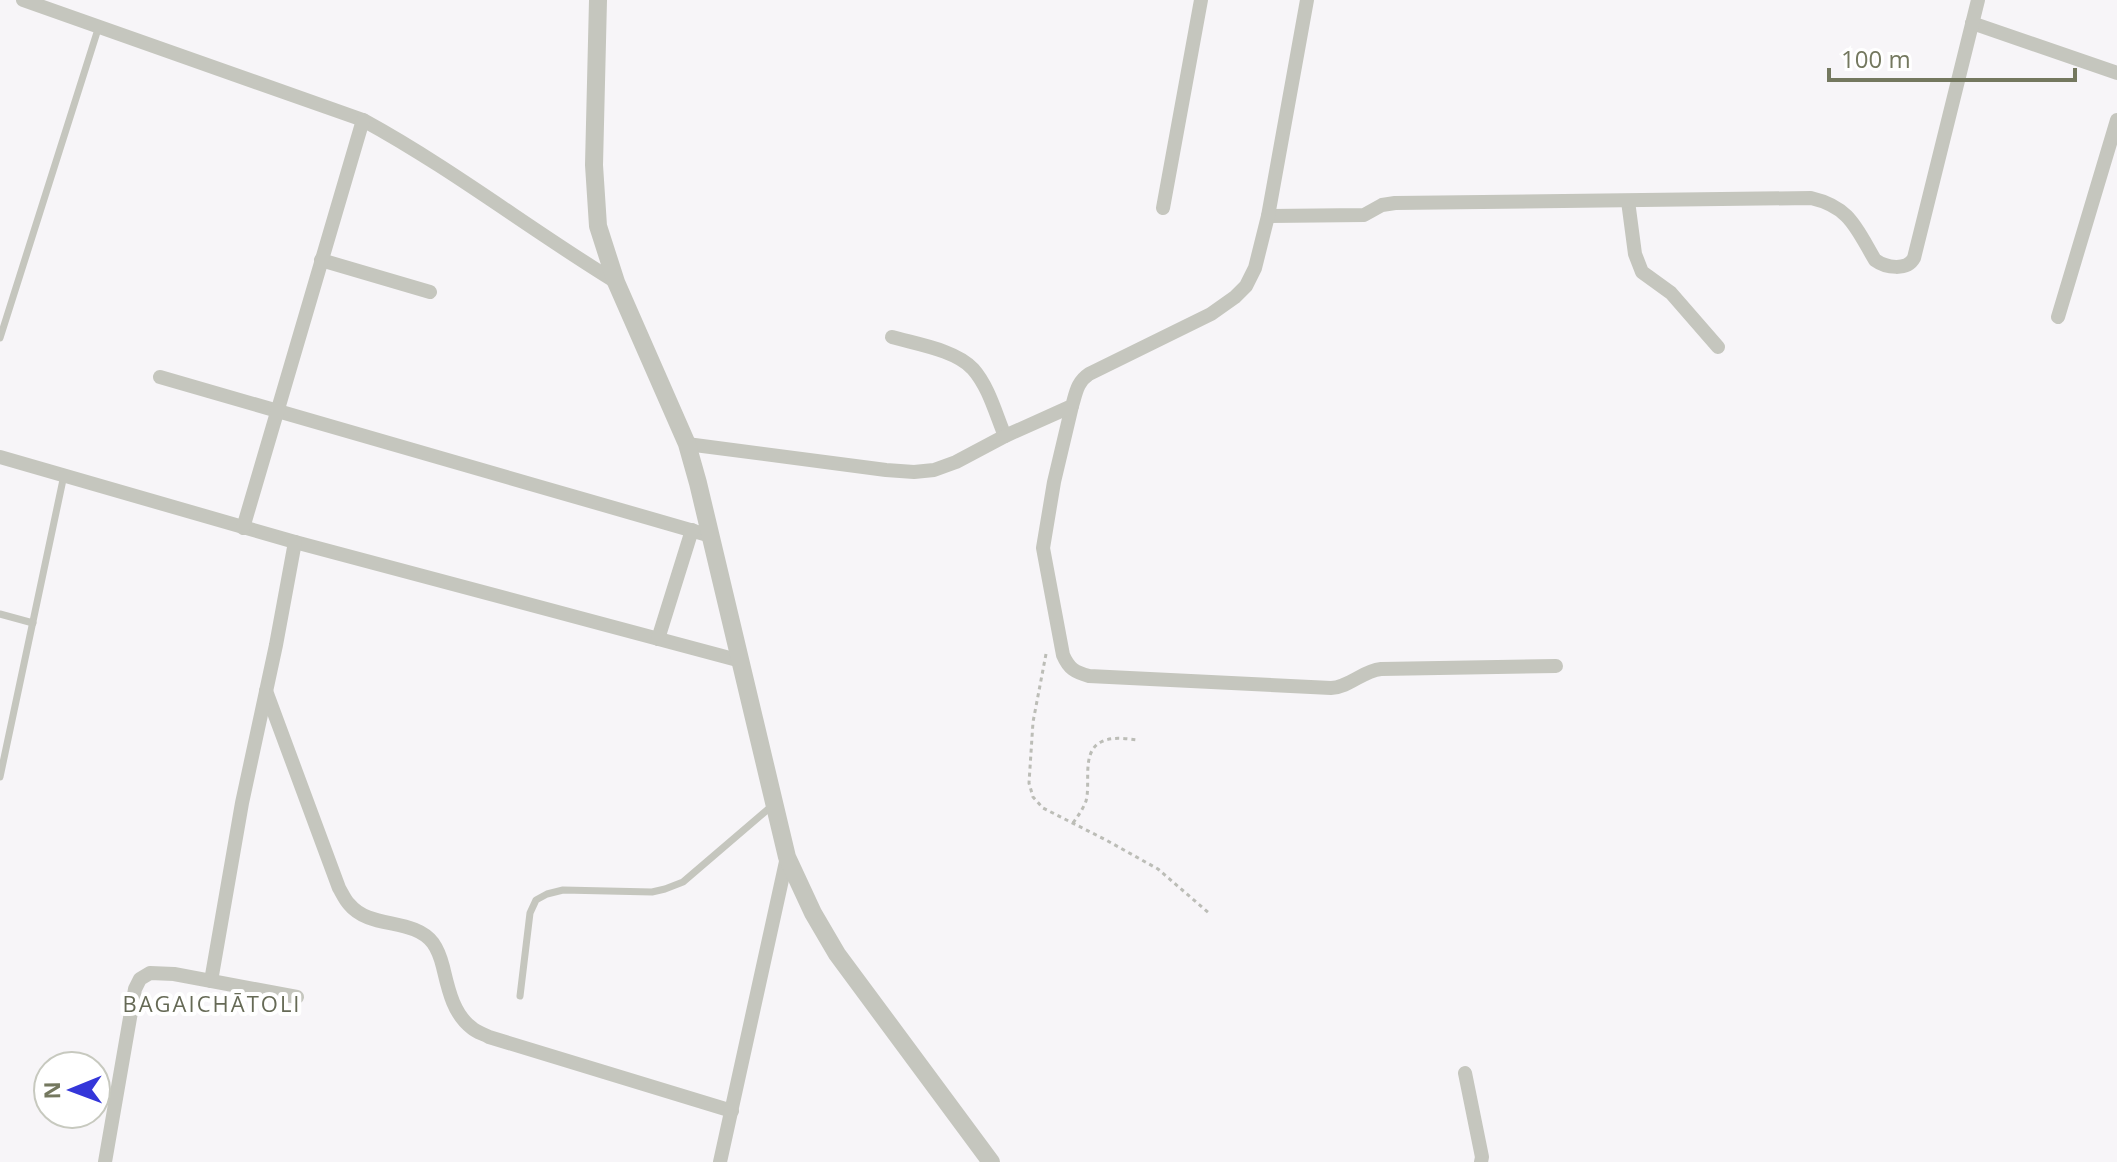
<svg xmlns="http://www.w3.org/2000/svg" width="2117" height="1162" font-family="'Open Sans',sans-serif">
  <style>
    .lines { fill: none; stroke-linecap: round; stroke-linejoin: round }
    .path { stroke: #bcbdb7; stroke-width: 3; stroke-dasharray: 4 4; stroke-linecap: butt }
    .service { stroke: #c5c6be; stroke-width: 7 }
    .minor { stroke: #c5c6be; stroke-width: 14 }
    .tertiary { stroke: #c5c6be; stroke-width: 18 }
    .labels { text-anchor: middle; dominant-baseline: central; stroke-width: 8; stroke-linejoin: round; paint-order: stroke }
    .neighbourhood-label { font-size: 22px; letter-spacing: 2px; fill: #666a56; stroke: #fff }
  </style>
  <rect width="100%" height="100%" fill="#f7f5f8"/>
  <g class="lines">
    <!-- path -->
    <g class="path">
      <polyline points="1046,654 1033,722 1029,783 1033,797 1043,808 1106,840 1158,869 1210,914"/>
      <path d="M1073,823C1078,816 1083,809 1086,801C1091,783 1081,752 1101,742C1112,736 1127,739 1139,740"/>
    </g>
    <!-- service -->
    <g class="service">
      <polyline points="0,338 99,26"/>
      <polyline points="0,614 33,623"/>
      <polyline points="0,777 64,475"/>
      <polyline points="520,996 530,913 536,900 547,894 563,890 652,892 665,889 683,882 773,805"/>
    </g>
    <!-- minor -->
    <g class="minor">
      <path d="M23,0L363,120C451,168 531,230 616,282"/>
      <polyline points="1972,23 2117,73"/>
      <polyline points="1628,201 1635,254 1642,272 1671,293 1718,347"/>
      <polyline points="1163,208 1201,0"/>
      <path d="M1268,216L1364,215L1382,205L1395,203L1811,198C1850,207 1856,228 1875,260C1886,268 1907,271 1914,258L1978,0"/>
      <polyline points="321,260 430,292"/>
      <polyline points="2058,317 2117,120"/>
      <path d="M892,337C916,344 956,350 973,369C989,387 996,415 1005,436"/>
      <polyline points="160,377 711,536"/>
      <path d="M1072,406L1054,482L1043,548L1063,655C1069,669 1075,672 1089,676L1331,688C1350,687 1362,671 1381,669L1556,666"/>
      <path d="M687,444L886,470L914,472L934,470L956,462L1005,436L1072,406C1076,393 1077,382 1089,374L1211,314L1235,297L1246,286L1255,268L1268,216L1307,0"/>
      <polyline points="0,457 295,542 741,661"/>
      <polyline points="243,528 363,120"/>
      <polyline points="658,639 692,530"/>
      <path d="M266,691L339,888C342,893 345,900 349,904C370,930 413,917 433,943C438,950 441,959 443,967C448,988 453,1014 472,1028C476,1032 484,1034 489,1037L732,1111"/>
      <polyline points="211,981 242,803 276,645 295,542"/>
      <polyline points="1465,1073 1482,1157 1481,1162"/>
      <polyline points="105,1162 135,989 140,979 150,973 174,974 297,997"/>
      <polyline points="720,1162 787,857"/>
    </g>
    <!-- tertiary -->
    <polyline class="tertiary" points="598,0 594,165 598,226 616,282 687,444 698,483 787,857 813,913 837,954 991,1162"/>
  </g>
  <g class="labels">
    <!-- neighbourhood labels -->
    <g class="neighbourhood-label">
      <text x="212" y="1003">BAGAICHĀTOLI</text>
    </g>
  </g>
  <!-- north arrow -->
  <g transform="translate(72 1090) rotate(269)"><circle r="38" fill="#ffffff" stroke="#c7c9bf" stroke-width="2"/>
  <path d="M0-6L14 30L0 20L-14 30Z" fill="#3436d9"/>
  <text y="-12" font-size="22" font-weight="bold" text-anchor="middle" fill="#74785f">N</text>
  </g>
  <!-- scale -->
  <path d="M1829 68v12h246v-12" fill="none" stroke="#74785f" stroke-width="4"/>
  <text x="1841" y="68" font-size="24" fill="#74785f" stroke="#ffffff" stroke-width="6" paint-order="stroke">100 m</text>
</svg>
